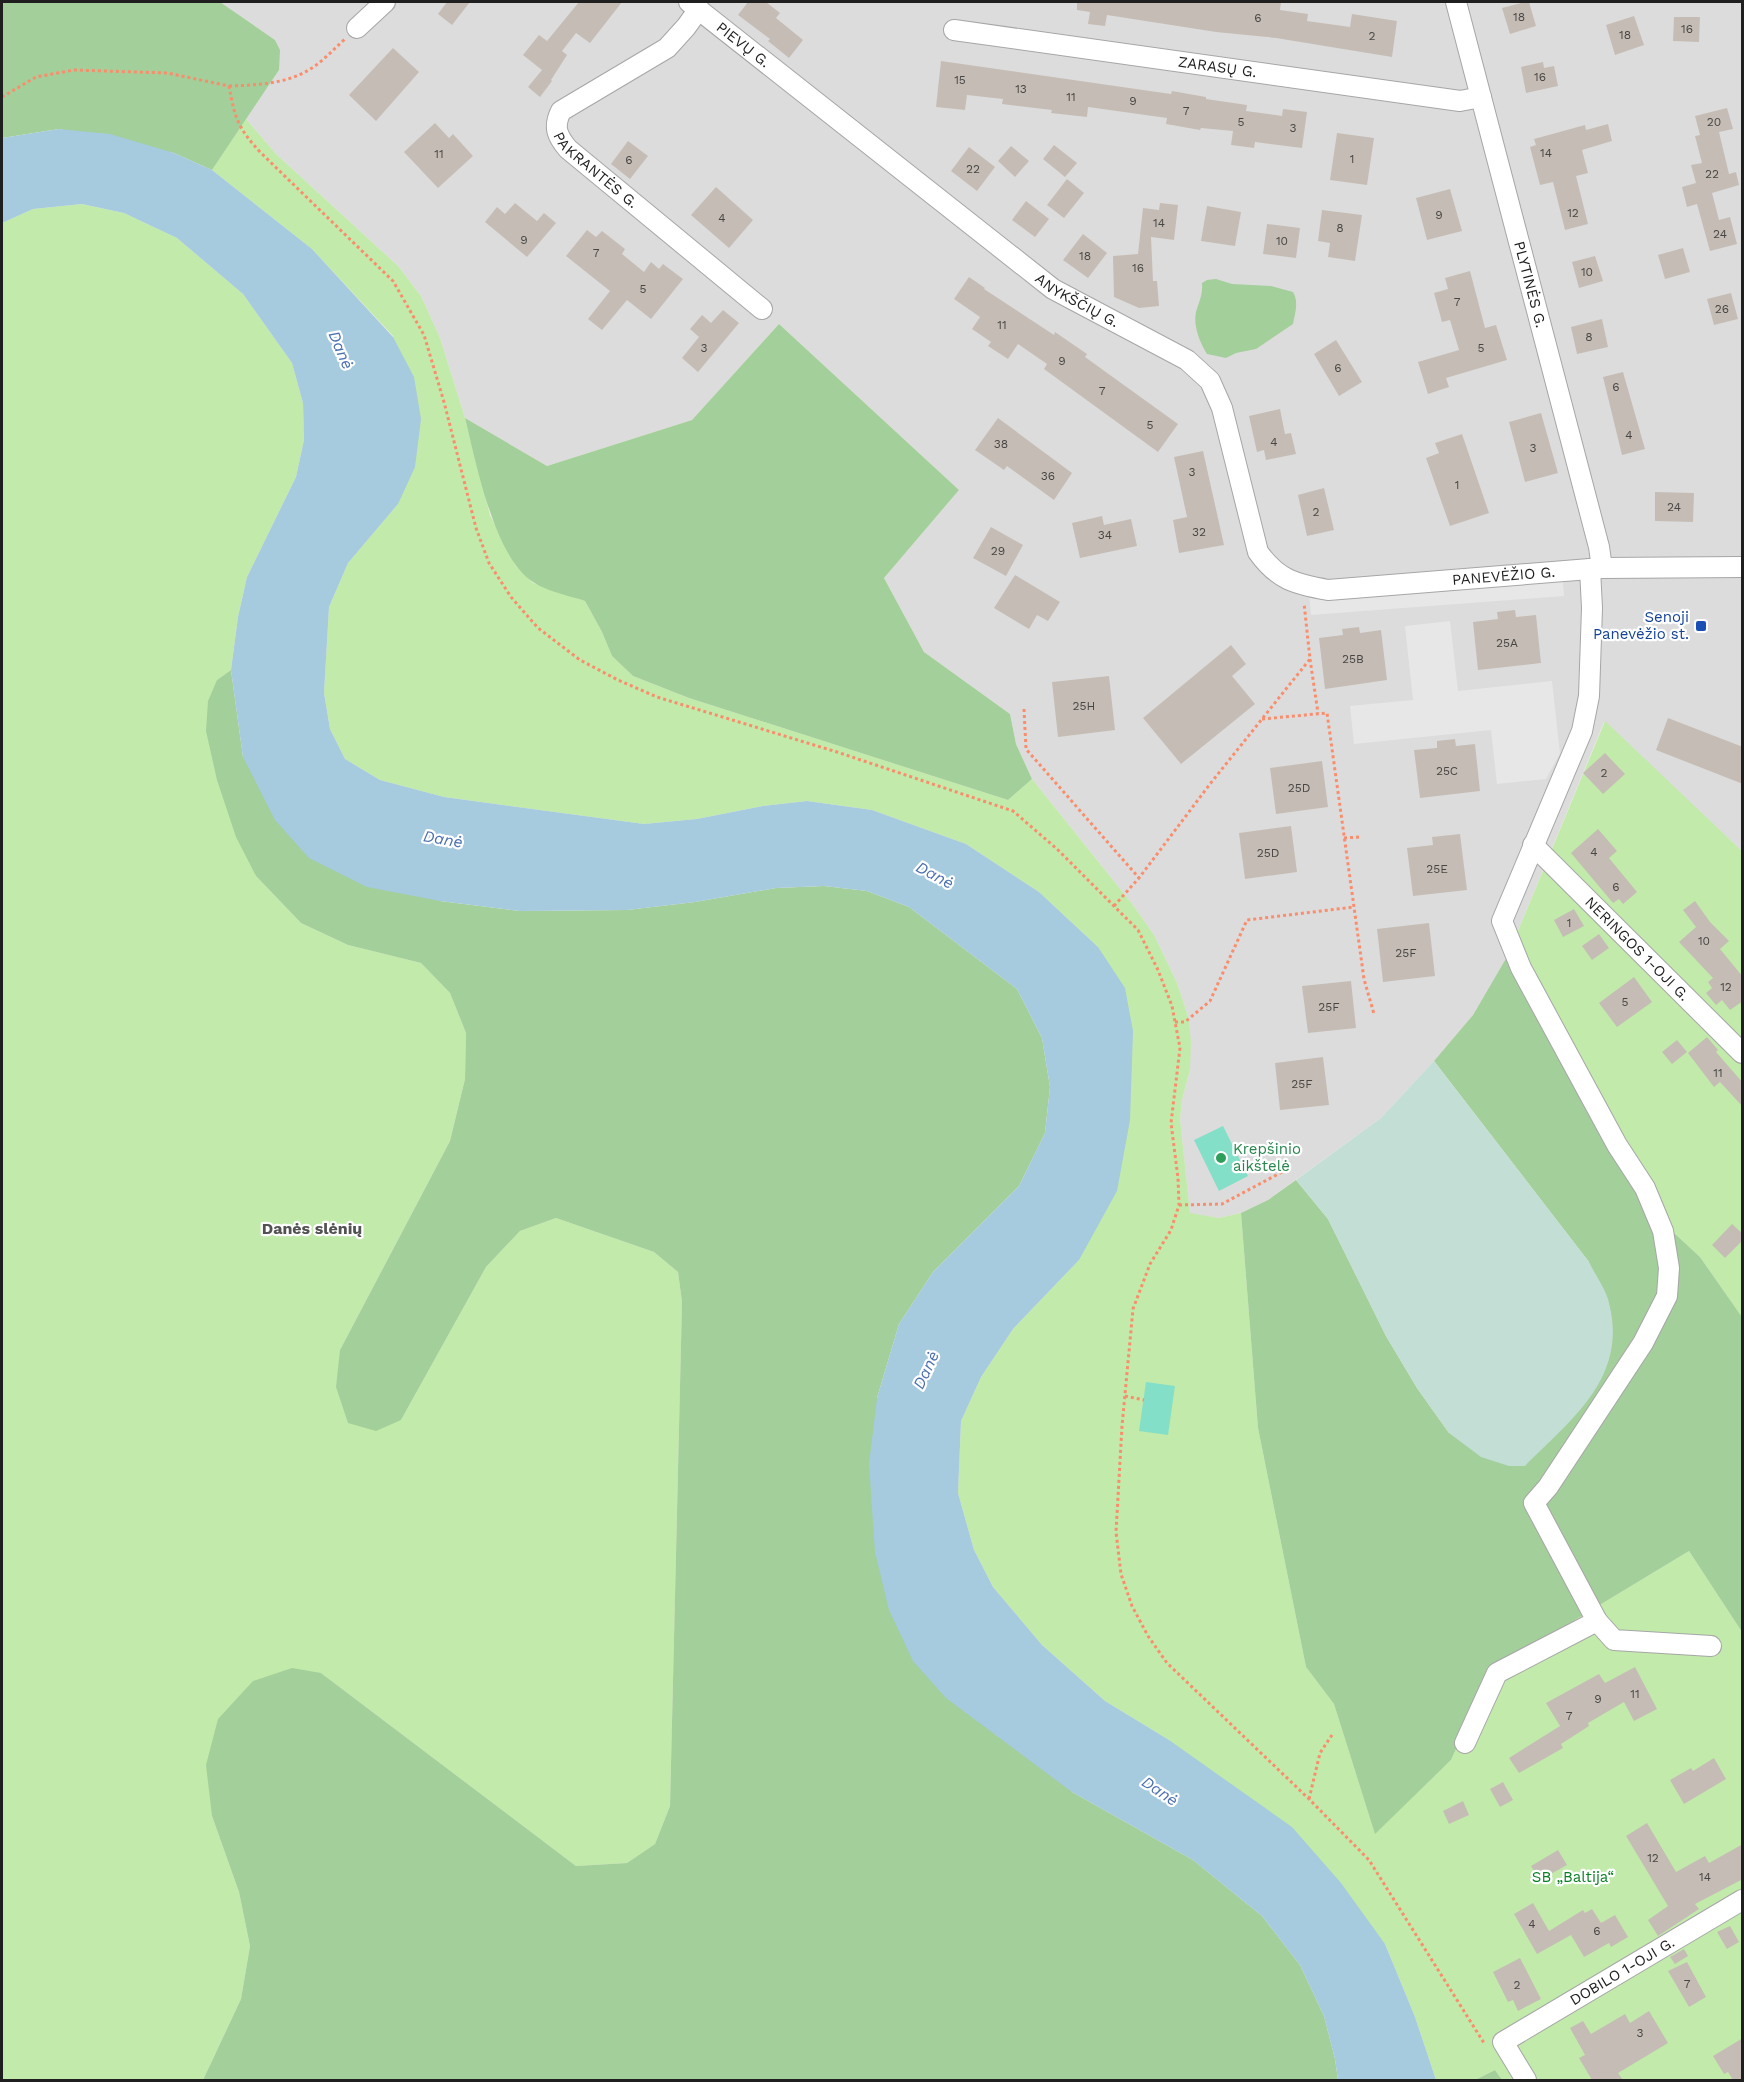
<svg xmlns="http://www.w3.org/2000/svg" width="1744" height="2082" font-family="'Work Sans',sans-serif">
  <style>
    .residential { fill: #dddcdc }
    .grass { fill: #c2eaab }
    .forest { fill: #a3cf9a }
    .wetland { fill: #c2ded5 }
    .pitch { fill: #83dfc7 }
    .parking { fill: #e7e7e7 }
    .water { fill: #a6cade }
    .building { fill: #c5bdb5 }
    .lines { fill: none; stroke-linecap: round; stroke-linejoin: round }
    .street-casing { stroke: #a6a6a6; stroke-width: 22 }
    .path { stroke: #fa8d6c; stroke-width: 3; stroke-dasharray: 3 3; stroke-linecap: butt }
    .street { stroke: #fff; stroke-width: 20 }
    .transit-dot { fill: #1a4fb4; stroke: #fff; stroke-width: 2 }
    .leisure-dot { fill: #2e9e5b; stroke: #fff; stroke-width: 2 }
    .labels { text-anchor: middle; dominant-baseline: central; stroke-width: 4.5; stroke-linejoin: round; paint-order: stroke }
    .number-label { font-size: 12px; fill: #484644 }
    .street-label { font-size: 15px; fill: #1f1f1f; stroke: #fff }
    .transit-label { font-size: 15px; fill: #164399; stroke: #fff; text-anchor: end }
    .leisure-label { font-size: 15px; fill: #27864d; stroke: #fff; text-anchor: start }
    .park-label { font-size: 15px; fill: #0b7f24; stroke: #fff }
    .water-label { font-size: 16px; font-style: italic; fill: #4b70b0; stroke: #fff }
    .neighbourhood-label { font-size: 16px; font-weight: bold; fill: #525252; stroke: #fff }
  </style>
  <rect width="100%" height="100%" fill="#f0eee5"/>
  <!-- residential -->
  <polygon class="residential" points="220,2 1742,2 1742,851 1604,722 1508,955 1473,1015 1434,1061 1381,1118 1268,1200 1241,1213 1219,1218 1190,1214 1180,1119 1182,1100 1190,1069 1188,1016 1177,983 1154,935 1133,905 1032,779 1016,744 1010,714 924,652 884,578 959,490 779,324 692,420 547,466 465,418 440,338 421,296 398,266 276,154 246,119 279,70 275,40"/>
  <!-- grass -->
  <g class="grass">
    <polygon points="246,119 276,154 398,266 421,296 440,338 465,418 490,515 516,566 533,583 585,601 602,632 612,656 633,676 689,698 1008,800 1032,779 1133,905 1154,935 1177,983 1188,1016 1191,1041 1190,1069 1182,1100 1180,1119 1190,1213 1219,1218 1241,1213 1258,1428 1306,1667 1334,1704 1375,1833 1451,1760 1492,1670 1689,1551 1742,1632 1742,2080 1502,2080 1495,2070 1475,2080 1436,2080 1415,2017 1385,1944 1169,1740 1105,1701 1042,1645 993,1587 974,1550 958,1493 961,1421 981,1377 1013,1329 1079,1260 1098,947 1039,892 966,844 872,810 807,801 763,806 697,819 644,824 444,797 380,780 345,759 330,729 324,693 329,607 348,563 398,504 393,336 312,249 212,170"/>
    <polygon points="82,204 124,213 177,238 243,294 292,363 303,403 304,440 296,477 247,577 238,617 231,670 217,680 256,876 301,923 348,945 421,963 450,993 466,1033 465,1079 450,1141 340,1350 401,1420 486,1267 520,1231 556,1218 654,1252 678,1272 682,1302 670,1806 655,1844 627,1863 576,1866 321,1673 212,1816 239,1892 250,1946 241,1999 203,2080 2,2080 2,223 33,209"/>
    <polygon points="1605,721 1742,851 1742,1317 1700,1257 1647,1208 1508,955"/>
  </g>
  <!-- forest -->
  <g class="forest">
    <polygon points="2,2 220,2 275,40 280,50 279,70 212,170 174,153 59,129 2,138"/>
    <path d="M1216,279L1232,284L1271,286L1293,292C1299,302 1295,313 1293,324L1256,349L1236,353L1226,358L1207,354C1200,343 1193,326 1196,312C1199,302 1203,294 1202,283L1207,280Z"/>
    <path d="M779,324L959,490L884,578L924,652L1010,714L1016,744L1032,779L1008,800L689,698L633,676L612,656L602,632L585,601C570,596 546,591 533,582C494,557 476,462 465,418L547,466L692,420Z"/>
    <polygon points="231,670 243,757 440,901 519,911 627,910 695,902 776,888 824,886 867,891 909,907 1017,989 1042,1038 1050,1087 1045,1133 1019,1186 933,1272 899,1324 877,1398 1072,1792 1193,1860 1262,1916 1300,1965 1324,2016 1335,2059 1338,2080 203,2080 241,1999 250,1946 239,1892 212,1816 206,1765 218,1719 253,1681 292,1668 321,1673 576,1866 627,1863 655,1844 670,1806 682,1302 678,1272 654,1252 556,1218 520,1231 486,1267 401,1420 376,1431 348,1423 336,1387 340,1350 450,1141 465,1079 466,1033 450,993 421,963 348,945 301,923 256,876 236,837 217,780 206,731 208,701 217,680"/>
    <polygon points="1508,955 1647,1208 1700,1257 1742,1317 1742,1632 1689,1551 1492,1670 1451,1760 1375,1834 1334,1704 1306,1667 1258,1428 1241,1213 1268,1200 1296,1180 1328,1219 1386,1336 1417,1388 1449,1433 1589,1262 1434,1061 1473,1015"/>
    <polygon points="1495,2070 1502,2080 1475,2080"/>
  </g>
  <!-- wetland -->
  <path class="wetland" d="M1434,1061L1589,1262C1595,1274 1604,1287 1608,1299C1630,1376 1573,1418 1525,1466H1509L1481,1457L1449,1433L1417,1388L1386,1336L1328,1219L1296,1180L1381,1118Z"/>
  <!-- pitch -->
  <g class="pitch">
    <polygon points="1223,1126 1248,1176 1219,1191 1194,1140"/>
    <polygon points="1146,1382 1175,1386 1168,1435 1139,1431"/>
  </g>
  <!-- parking -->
  <g class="parking">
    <polygon points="1562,571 1564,596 1311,615 1309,592"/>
    <polygon points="1450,621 1458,691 1552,681 1560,753 1546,779 1497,784 1491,730 1354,744 1350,706 1413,700 1405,626"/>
  </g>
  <!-- water -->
  <polygon class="water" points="59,129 110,134 174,153 212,170 312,249 393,337 414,377 421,419 415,467 398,504 348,563 329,607 324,693 330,729 345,759 380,780 444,797 644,824 697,819 763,806 807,801 872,810 966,844 1039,892 1098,947 1125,988 1133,1031 1130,1120 1117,1191 1079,1260 1013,1329 981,1377 961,1421 958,1493 974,1550 993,1587 1042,1645 1105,1701 1169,1740 1292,1827 1341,1883 1385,1944 1415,2017 1436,2080 1338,2080 1335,2059 1324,2016 1300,1965 1262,1916 1193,1860 1072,1792 946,1698 913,1661 889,1610 875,1552 869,1464 877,1398 899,1324 933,1272 1019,1186 1045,1133 1050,1087 1042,1038 1017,989 909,907 867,891 824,886 776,888 695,902 627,910 519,911 440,901 367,887 309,858 275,820 243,757 231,670 238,617 247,577 296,477 304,440 303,403 292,363 243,294 177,238 124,213 82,204 33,209 2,223 2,138"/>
  <!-- building -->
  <g class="building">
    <polygon points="447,2 470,2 452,25 438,14"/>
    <polygon points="579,2 622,2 590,43 576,33 562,51 567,55 551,80 552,81 540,97 528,87 542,70 523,55 539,35 547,41"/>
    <polygon points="748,2 766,2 780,13 776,18 803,40 789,58 768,41 770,39 738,15"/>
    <polygon points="1077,2 1281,2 1280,10 1308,14 1307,21 1350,27 1352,14 1397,21 1392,57 1276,38 1216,32 1107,15 1105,26 1088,24 1090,12 1077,10"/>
    <polygon points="1525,2 1529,2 1536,26 1510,34 1502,8"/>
    <polygon points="1634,16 1644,45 1615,55 1606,25"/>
    <polygon points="1674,17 1700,17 1699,42 1673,41"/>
    <polygon points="393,48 419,72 376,121 349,95"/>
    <polygon points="941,61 1171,94 1172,91 1206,97 1206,99 1247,105 1246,111 1282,116 1283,109 1307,112 1302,148 1255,142 1254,148 1231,145 1233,131 1201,128 1200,130 1166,124 1167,118 1088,107 1087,117 1051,113 1052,110 1002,104 1003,99 967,95 965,110 936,107"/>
    <polygon points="1543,62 1544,68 1554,66 1558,86 1526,93 1521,67"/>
    <polygon points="1727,108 1733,129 1719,132 1729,174 1736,172 1739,185 1712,193 1719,220 1730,217 1737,244 1710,251 1697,204 1687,207 1682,187 1696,183 1691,165 1702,163 1695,136 1700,135 1695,116"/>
    <polygon points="435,123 449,138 453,134 473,156 438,188 404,152"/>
    <polygon points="1608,124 1612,141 1582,150 1588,173 1576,176 1588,224 1565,230 1553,182 1540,185 1530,147 1536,145 1534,139 1585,125 1586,130"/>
    <polygon points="1337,133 1374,138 1367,185 1330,180"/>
    <polygon points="628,141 648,156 630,179 611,164"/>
    <polygon points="1054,145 1077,163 1065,177 1043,159"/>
    <polygon points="1011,146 1029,161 1015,177 998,161"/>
    <polygon points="969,147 995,167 977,191 951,171"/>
    <polygon points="1067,179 1084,193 1064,218 1047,205"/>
    <polygon points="716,187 753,220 729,248 691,215"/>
    <polygon points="1450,189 1462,231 1427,240 1416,198"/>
    <polygon points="1026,201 1049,219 1035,237 1012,220"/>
    <polygon points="515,203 537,221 544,213 556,223 527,257 485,222 497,207 505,214"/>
    <polygon points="1160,203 1178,205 1174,240 1151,237 1153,281 1157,281 1159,306 1139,308 1114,297 1113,256 1138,254 1143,208 1159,210"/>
    <polygon points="1207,206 1241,212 1235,246 1201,241"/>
    <polygon points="1322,210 1362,215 1355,261 1328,257 1330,243 1318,241"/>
    <polygon points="1267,224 1300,228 1296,258 1263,254"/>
    <polygon points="587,230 596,237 602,231 625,249 622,254 644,272 651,262 659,269 663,264 683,279 651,319 627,300 602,330 588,319 610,291 566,256"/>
    <polygon points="1083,234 1107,253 1088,278 1063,260"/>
    <polygon points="1683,248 1690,272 1665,279 1658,255"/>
    <polygon points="1595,256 1603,281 1579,288 1572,262"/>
    <polygon points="1470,271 1485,328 1496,325 1507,360 1446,378 1449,387 1428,394 1418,362 1459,350 1450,320 1442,322 1434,293 1448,289 1445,278"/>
    <polygon points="969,277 985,288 984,289 1054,335 1055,332 1087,354 1085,357 1178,424 1158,452 1044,369 1047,364 1018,344 1008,359 988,346 991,342 972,329 980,317 954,299"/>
    <polygon points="1731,293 1738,319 1714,325 1707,299"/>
    <polygon points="723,310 739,323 698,372 682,358 699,337 690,329 702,315 711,323"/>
    <polygon points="1602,319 1608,347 1577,354 1571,327"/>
    <polygon points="1336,340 1362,382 1339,396 1314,354"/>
    <polygon points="1623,372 1645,449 1622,455 1603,377"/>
    <polygon points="1280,409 1285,434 1291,433 1296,454 1266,460 1264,450 1257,452 1249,416"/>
    <polygon points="1541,413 1558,473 1525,482 1509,422"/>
    <polygon points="998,418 1072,473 1054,500 1007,466 1004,470 975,450"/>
    <polygon points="1462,434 1489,513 1450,526 1426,458 1439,453 1435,443"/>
    <polygon points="1203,451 1224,545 1179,553 1173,520 1187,517 1174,457"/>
    <polygon points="1324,488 1334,530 1307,536 1298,495"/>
    <polygon points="1655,492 1694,493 1693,522 1655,521"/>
    <polygon points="1102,516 1104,525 1131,519 1137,546 1080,558 1072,523"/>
    <polygon points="991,527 1023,545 1006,576 973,558"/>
    <polygon points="1015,575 1060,602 1048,621 1037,615 1029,629 994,608"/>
    <polygon points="1515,610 1516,617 1536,615 1541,663 1478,670 1473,622 1498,619 1497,612"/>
    <polygon points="1359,627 1360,633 1381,630 1387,680 1325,689 1319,638 1343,635 1342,629"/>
    <polygon points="1231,645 1246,664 1232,676 1255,704 1181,764 1143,718"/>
    <polygon points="1109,676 1115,730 1058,737 1052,682"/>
    <polygon points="1668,718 1743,747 1743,784 1656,750"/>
    <polygon points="1455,739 1456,746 1475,744 1480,791 1420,798 1414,750 1437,748 1437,741"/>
    <polygon points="1605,753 1625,774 1603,794 1583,773"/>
    <polygon points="1322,761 1328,807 1276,814 1270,768"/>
    <polygon points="1291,826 1297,872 1245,879 1239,833"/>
    <polygon points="1598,829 1617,851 1609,858 1637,892 1623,904 1619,899 1613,903 1571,853"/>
    <polygon points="1460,834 1467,890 1413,896 1407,848 1433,845 1432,837"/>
    <polygon points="1695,901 1710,922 1729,941 1720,949 1743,977 1743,1001 1730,1010 1722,1000 1716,1005 1706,993 1712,988 1708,982 1713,978 1679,942 1696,927 1683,910"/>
    <polygon points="1574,909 1584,926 1563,937 1554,920"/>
    <polygon points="1429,923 1435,976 1383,982 1377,929"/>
    <polygon points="1599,934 1609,948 1592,960 1582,946"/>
    <polygon points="1634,977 1652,1002 1617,1027 1599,1003"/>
    <polygon points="1351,981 1356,1028 1308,1033 1302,986"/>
    <polygon points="1707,1037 1718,1050 1716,1052 1743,1083 1743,1107 1720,1082 1714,1087 1688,1053"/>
    <polygon points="1677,1040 1687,1052 1672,1064 1662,1052"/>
    <polygon points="1323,1057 1329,1105 1280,1110 1275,1063"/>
    <polygon points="1732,1224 1743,1234 1743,1240 1725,1258 1712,1245"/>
    <polygon points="1635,1667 1657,1709 1634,1721 1624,1702 1588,1723 1589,1726 1561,1744 1563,1748 1519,1773 1509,1758 1560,1726 1546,1703 1599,1674 1605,1683"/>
    <polygon points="1714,1758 1726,1779 1684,1804 1670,1780 1691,1768 1693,1771"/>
    <polygon points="1503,1782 1513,1800 1500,1807 1490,1789"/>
    <polygon points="1463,1801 1469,1815 1449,1824 1443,1811"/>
    <polygon points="1647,1823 1676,1872 1705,1856 1709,1863 1743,1844 1743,1879 1695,1904 1699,1909 1658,1936 1648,1920 1668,1906 1626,1836"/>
    <polygon points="1558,1850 1567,1865 1540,1880 1531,1866"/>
    <polygon points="1533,1903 1549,1931 1583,1910 1585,1913 1592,1909 1601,1923 1615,1915 1628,1937 1611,1947 1609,1943 1584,1957 1571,1935 1537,1954 1514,1914"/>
    <polygon points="1730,1926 1739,1942 1727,1949 1717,1932"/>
    <polygon points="1684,1949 1688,1956 1675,1964 1670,1957"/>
    <polygon points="1520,1958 1541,1999 1518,2011 1513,2000 1508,2002 1493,1972"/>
    <polygon points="1687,1962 1706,1997 1689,2007 1668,1971"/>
    <polygon points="1649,2011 1668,2043 1618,2073 1623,2080 1592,2080 1579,2058 1585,2055 1570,2028 1583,2021 1591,2034 1625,2014 1630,2023"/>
    <polygon points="1743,2038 1743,2080 1733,2080 1728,2072 1724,2074 1713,2056"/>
  </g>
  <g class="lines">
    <!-- street casing -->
    <g class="street-casing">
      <g id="street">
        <path id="s1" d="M689,2L1053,289L1187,360L1210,381L1222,408L1258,552C1278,580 1295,584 1328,590L1602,568L1742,567"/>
        <path id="s2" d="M1456,2L1599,547L1602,568"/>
        <path id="s3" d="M699,9L686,27L667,48L561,111C553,127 557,136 568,149L762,309"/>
        <polyline points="357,28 385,2"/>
        <path id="s4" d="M954,30L1460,101L1481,97"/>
        <polyline points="1590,569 1592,608 1589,696 1582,731 1502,921 1521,968 1617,1145 1645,1188 1663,1231 1669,1268 1667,1296 1643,1343 1548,1487 1534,1503 1597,1621"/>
        <path id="s5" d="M1533,845L1742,1053"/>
        <polyline points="1465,1743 1497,1673 1597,1621 1614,1640 1711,1646"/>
        <path id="s6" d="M1526,2080L1503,2042L1742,1900"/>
      </g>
    </g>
    <!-- path -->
    <g class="path">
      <path d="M229,86C258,85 287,84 312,68C324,60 334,49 345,39"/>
      <path d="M2,97L36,77L74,70L167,73L229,86C235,119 238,128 261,153L393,281L424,335L444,402L476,528L489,563L511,597L538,628L580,660L618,680L657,697L837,752L1013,811L1057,849L1138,930L1158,970L1172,1006L1180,1048L1171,1123L1178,1178L1179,1205L1171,1230L1150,1264L1133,1309L1122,1426L1116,1532L1121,1574L1132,1606L1148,1636L1167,1663L1309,1799L1369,1860L1484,2043"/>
      <polyline points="1310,659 1318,713"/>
      <polyline points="1024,709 1026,749 1139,878"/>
      <polyline points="1262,719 1327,713 1364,979 1374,1014"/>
      <polyline points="1344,838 1359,837"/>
      <polyline points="1114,906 1139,878 1210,784 1310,659 1304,603"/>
      <polyline points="1175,1022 1185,1022 1210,1001 1247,920 1354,907"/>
      <polyline points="1179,1205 1222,1204 1282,1172"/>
      <polyline points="1125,1396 1144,1400"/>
      <polyline points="1309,1799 1320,1753 1332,1735"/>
    </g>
    <!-- street -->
    <use href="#street" class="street"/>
  </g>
  <!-- markers -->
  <rect class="transit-dot" x="1695" y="620" width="12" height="12" rx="3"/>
  <circle class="leisure-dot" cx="1221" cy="1158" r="6"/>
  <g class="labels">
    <!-- number labels -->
    <g class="number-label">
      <text x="1519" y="17">18</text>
      <text x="1258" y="18">6</text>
      <text x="1687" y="29">16</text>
      <text x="1625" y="35">18</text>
      <text x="1372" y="36">2</text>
      <text x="1540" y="77">16</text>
      <text x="960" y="80">15</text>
      <text x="1021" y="89">13</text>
      <text x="1071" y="97">11</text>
      <text x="1133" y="101">9</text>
      <text x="1186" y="111">7</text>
      <text x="1241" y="122">5</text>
      <text x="1714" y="122">20</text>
      <text x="1293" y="128">3</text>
      <text x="1546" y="153">14</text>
      <text x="439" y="154">11</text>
      <text x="1352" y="159">1</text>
      <text x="629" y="160">6</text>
      <text x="973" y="169">22</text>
      <text x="1712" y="174">22</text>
      <text x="1573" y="213">12</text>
      <text x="1439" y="215">9</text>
      <text x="722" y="218">4</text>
      <text x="1159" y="223">14</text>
      <text x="1340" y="228">8</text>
      <text x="1720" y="234">24</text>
      <text x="524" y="240">9</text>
      <text x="1282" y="241">10</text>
      <text x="596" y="253">7</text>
      <text x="1085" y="256">18</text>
      <text x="1138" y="268">16</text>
      <text x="1587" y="272">10</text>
      <text x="643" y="289">5</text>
      <text x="1457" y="302">7</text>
      <text x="1722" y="309">26</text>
      <text x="1002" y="325">11</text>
      <text x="1589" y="337">8</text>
      <text x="704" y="348">3</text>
      <text x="1481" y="348">5</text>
      <text x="1062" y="361">9</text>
      <text x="1338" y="368">6</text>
      <text x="1616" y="387">6</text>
      <text x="1102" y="391">7</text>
      <text x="1150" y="425">5</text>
      <text x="1629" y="435">4</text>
      <text x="1274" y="442">4</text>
      <text x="1001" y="444">38</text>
      <text x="1533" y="448">3</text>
      <text x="1192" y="472">3</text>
      <text x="1048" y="476">36</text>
      <text x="1457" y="485">1</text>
      <text x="1674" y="507">24</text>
      <text x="1316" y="512">2</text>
      <text x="1199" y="532">32</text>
      <text x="1105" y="535">34</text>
      <text x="998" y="551">29</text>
      <text x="1507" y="643">25A</text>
      <text x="1353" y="659">25B</text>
      <text x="1084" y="706">25H</text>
      <text x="1447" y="771">25C</text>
      <text x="1604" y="773">2</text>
      <text x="1299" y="788">25D</text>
      <text x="1594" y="852">4</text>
      <text x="1268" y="853">25D</text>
      <text x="1437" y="869">25E</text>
      <text x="1616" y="887">6</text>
      <text x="1569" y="923">1</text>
      <text x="1704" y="941">10</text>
      <text x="1406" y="953">25F</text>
      <text x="1726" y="987">12</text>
      <text x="1625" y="1002">5</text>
      <text x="1329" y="1007">25F</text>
      <text x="1718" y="1073">11</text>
      <text x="1302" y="1084">25F</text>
      <text x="1635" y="1694">11</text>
      <text x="1598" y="1699">9</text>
      <text x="1569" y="1716">7</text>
      <text x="1653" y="1858">12</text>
      <text x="1705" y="1877">14</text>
      <text x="1532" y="1924">4</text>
      <text x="1597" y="1931">6</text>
      <text x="1687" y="1984">7</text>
      <text x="1517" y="1985">2</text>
      <text x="1640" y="2033">3</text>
    </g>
    <!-- street labels -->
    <g class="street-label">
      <text stroke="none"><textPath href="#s1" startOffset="69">PIEVŲ G.</textPath></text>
      <text stroke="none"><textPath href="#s4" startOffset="266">ZARASŲ G.</textPath></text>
      <text stroke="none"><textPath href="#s3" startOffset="250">PAKRANTĖS G.</textPath></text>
      <text stroke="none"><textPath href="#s2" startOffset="292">PLYTINĖS G.</textPath></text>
      <text stroke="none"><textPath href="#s1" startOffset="490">ANYKŠČIŲ G.</textPath></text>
      <text stroke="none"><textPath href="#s1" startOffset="1083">PANEVĖŽIO G.</textPath></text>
      <text stroke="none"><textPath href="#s5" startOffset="147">NERINGOS 1-OJI G.</textPath></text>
      <text stroke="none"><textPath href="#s6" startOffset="183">DOBILO 1-OJI G.</textPath></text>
    </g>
    <!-- transit labels -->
    <g class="transit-label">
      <text x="1689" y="617">Senoji<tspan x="1689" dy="17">Panevėžio st.</tspan></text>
    </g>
    <!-- leisure labels -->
    <g class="leisure-label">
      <text x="1233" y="1149">Krepšinio<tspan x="1233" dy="17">aikštelė</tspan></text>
    </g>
    <!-- park labels -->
    <g class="park-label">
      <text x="1573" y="1877">SB „Baltija“</text>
    </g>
    <!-- water labels -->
    <g class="water-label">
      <text transform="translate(341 350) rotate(67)">Danė</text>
      <text transform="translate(443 839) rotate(10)">Danė</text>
      <text transform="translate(935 875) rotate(28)">Danė</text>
      <text transform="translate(926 1370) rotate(-65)">Danė</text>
      <text transform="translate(1160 1791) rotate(34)">Danė</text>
    </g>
    <!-- neighbourhood labels -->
    <g class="neighbourhood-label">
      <text x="312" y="1228">Danės slėnių</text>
    </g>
  </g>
  <!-- border -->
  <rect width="1744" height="2082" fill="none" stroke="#1f1f1f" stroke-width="6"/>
</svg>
